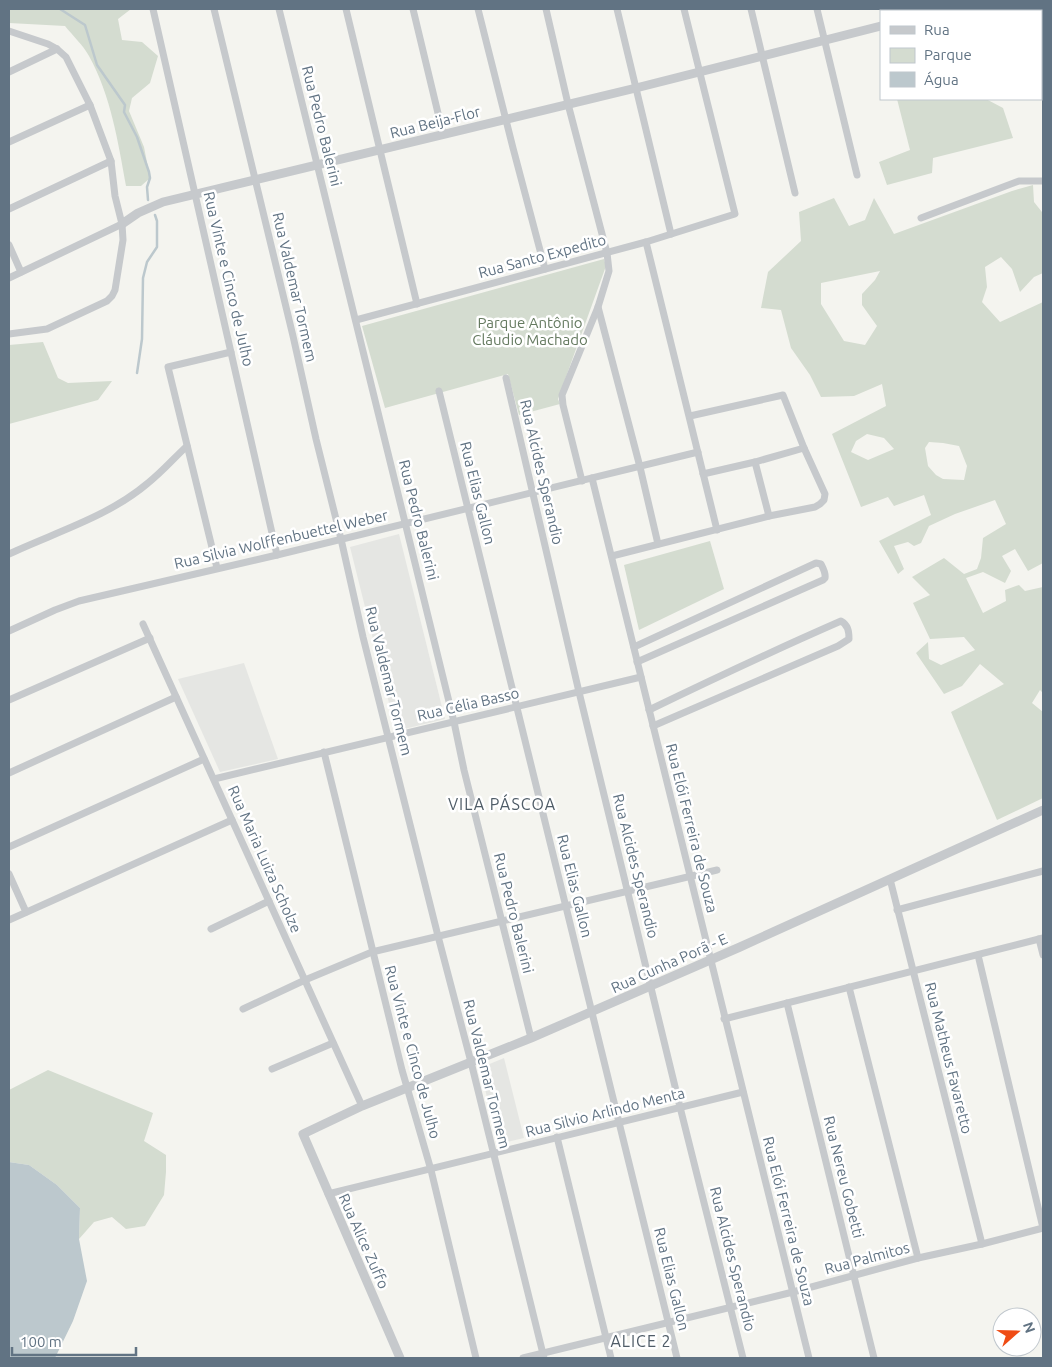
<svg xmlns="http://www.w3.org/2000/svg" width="1052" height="1367" font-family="Ubuntu,sans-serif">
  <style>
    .built { fill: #e5e6e3 }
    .green { fill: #d4dcd0; fill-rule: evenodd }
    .water { fill: #bcc8cd }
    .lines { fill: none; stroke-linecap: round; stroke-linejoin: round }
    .stream { stroke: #bcc8cd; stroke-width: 2.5 }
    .minor { stroke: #c6c9cc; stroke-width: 7 }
    .tertiary { stroke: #c6c9cc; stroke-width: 9 }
    .labels { text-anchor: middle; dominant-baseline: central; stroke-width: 5; stroke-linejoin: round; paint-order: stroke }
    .street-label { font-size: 15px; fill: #617383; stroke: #fff }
    .park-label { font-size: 15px; fill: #657a60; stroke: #fff }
    .neighbourhood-label { font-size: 16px; letter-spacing: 1px; fill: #4f5c67; stroke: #fff }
  </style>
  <rect width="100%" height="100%" fill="#f4f4ef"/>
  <!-- built -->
  <g class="built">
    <polygon points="399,534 445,719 396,731 350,547"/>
    <polygon points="244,663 278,759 220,772 178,679"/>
    <polygon points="504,1058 524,1138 498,1144 480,1068"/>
  </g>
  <!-- green -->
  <g class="green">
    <path d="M9,9H131L118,19L122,40L142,42L158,56L150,83L132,98L129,111L144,147L150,178L141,186H126C118,142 111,96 89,56C83,45 73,36 65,26L9,23Z"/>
    <polygon points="897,99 986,99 1003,108 1013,138 933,158 932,173 887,185 879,162 910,150"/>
    <path d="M1033,185L1034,202L1042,212H1043V273L1034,277L1020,292L1012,269L1001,257L985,267L987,287L982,302L1000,322L1043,302V563L1028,571L1015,549L1002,556L1011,571L1005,583L983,572L966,578L983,613L1006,601L1005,590L1019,585L1025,591L1043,587V693L1040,690L1032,703L1043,712V798L997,820L951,712L1004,684L980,664L962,686L944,694L916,653L928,642L929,659L941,665L975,650L964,637L930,639L913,603L930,595L912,577L944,558L964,574L977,569L981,558L983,538L1006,524L995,500L955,514L929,526L921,543L914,546L908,542L894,546L904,569L898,574L879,541L931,515L924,495L894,506L888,497L861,507L832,434L886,406L882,384L854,396L821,397L810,375L791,348L781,310L761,308L768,272L801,241L799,212L834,198L849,226L865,220L874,198L894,234L1012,191ZM880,271L875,280L862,294V305L877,326L865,345L844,341L821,304V283ZM867,434L884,438L894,449L868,460L851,452L856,441ZM929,442L943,443L959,446L967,466L964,480L943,479L936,475L928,466L925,448Z"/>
    <polygon points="604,259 606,266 558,399 560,404 519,415 508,374 385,408 362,326"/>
    <polygon points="43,342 58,378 68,383 112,381 98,400 9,424 9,345"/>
    <polygon points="710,541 724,589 639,630 624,565"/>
    <polygon points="48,1070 153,1113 144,1141 166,1155 166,1172 164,1195 145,1226 126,1229 112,1217 94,1222 79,1239 80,1208 57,1185 29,1165 9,1162 9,1090"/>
  </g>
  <!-- water -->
  <polygon class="water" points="9,1162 29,1165 57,1185 80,1208 79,1239 87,1281 73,1321 55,1358 9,1358"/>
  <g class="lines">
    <!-- stream -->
    <g class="stream">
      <polyline points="60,9 85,25 97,65 125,105 124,112 137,137 149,172 150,178 147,187 148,200"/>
      <polyline points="137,373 142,339 143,278 147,262 157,247 157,221 155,215"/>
    </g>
    <!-- minor -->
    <g class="minor">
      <polyline points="153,9 277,555"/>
      <polyline points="214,9 293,336 316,439 341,539 363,637 438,936 471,1062 544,1358"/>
      <polyline points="279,9 454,722 464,770 531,1038"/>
      <polyline points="346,9 417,304"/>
      <polyline points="413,9 443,134"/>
      <polyline points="478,9 513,148 545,269"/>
      <polyline points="546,9 568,104 607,253 609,271 598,307 562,395 563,405 582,481"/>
      <polyline points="617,9 671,234"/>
      <polyline points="751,9 795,193"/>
      <polyline points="817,9 857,175"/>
      <polyline points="883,9 884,11"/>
      <polyline points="9,31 48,44 57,49 66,57 90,105 111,161 115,196 122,224 123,240 115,290 112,296 107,301 47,329 9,334"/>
      <polyline points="9,72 57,49"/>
      <polyline points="9,142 90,105"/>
      <polyline points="9,209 111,161"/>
      <polyline points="921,218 1019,181 1043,181"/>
      <polyline points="646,242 717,530"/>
      <polyline points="9,245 21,272"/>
      <polyline points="9,278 122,224"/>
      <polyline points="598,307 640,467 658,544"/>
      <polyline points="356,320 646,242 735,214 684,9"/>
      <polyline points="506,378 579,692 680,1107 743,1358"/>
      <polyline points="439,391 677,1358"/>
      <polyline points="755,462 769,516"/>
      <polyline points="703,474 755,462 804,448"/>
      <polyline points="592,478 809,1358"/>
      <path d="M9,554C56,532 108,517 148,483C162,472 174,458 187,446"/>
      <polyline points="612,556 769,516 815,507 820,504 824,500 825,494 804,448 783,395 690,416"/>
      <polyline points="217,568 168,367 231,352"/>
      <polyline points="143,624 362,1106"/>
      <polyline points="9,631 55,610 79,601 277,555 698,452"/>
      <path d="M634,647L816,563L821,564C823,568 826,573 825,578L823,580L637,662"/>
      <polyline points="9,700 150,638"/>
      <path d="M649,710C713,679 777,649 841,621C848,625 849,631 849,639L838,646L653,726"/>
      <polyline points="324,752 402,1070 431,1170 476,1358"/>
      <polyline points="9,773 176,697"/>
      <polyline points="214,779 641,677"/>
      <polyline points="9,847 204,759"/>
      <polyline points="9,874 26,912"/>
      <polyline points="890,879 982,1244"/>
      <polyline points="897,910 1043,871"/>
      <polyline points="9,920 232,820"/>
      <polyline points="211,929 269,901"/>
      <polyline points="1039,939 1043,955"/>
      <polyline points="978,955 1043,1228"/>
      <polyline points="849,987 918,1258"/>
      <polyline points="787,1003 874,1358"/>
      <polyline points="243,1009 305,980 372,952 717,870"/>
      <polyline points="724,1019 1043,938"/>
      <polyline points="272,1069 333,1043"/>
      <polyline points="557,1137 611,1358"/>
      <polyline points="328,1194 743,1092"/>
      <polyline points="523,1358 793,1292 918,1258 982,1244 1043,1228"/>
    </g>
    <!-- tertiary -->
    <g class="tertiary">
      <polyline points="942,11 952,9"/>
      <polyline points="122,224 138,213 163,202 636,88 881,26"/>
      <polyline points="400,1358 303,1134 362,1106 531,1038 740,947 1043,810"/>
    </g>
  </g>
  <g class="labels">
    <!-- street labels -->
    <g class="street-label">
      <text transform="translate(435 122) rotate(-14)">Rua Beija-Flor</text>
      <text transform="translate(322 126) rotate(76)">Rua Pedro Balerini</text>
      <text transform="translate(542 256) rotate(-15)">Rua Santo Expedito</text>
      <text transform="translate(229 279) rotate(77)">Rua Vinte e Cinco de Julho</text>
      <text transform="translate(295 287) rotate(77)">Rua Valdemar Tormem</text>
      <text transform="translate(542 472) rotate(77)">Rua Alcides Sperandio</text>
      <text transform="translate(478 493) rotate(76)">Rua Elias Gallon</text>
      <text transform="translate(419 520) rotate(76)">Rua Pedro Balerini</text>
      <text transform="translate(281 539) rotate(-13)">Rua Silvia Wolffenbuettel Weber</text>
      <text transform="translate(389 681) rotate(76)">Rua Valdemar Tormem</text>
      <text transform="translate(468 704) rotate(-13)">Rua Célia Basso</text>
      <text transform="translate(692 828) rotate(76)">Rua Elói Ferreira de Souza</text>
      <text transform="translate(265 859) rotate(66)">Rua Maria Luiza Scholze</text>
      <text transform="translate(636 866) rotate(76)">Rua Alcides Sperandio</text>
      <text transform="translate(575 886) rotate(76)">Rua Elias Gallon</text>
      <text transform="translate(514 913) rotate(76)">Rua Pedro Balerini</text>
      <text transform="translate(669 963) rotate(-24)">Rua Cunha Porã - E</text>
      <text transform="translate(413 1052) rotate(75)">Rua Vinte e Cinco de Julho</text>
      <text transform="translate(949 1058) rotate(76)">Rua Matheus Favaretto</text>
      <text transform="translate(487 1074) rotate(76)">Rua Valdemar Tormem</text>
      <text transform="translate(605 1112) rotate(-14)">Rua Silvio Arlindo Menta</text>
      <text transform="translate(844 1177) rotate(76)">Rua Nereu Gobetti</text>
      <text transform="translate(789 1221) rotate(76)">Rua Elói Ferreira de Souza</text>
      <text transform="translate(364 1241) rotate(66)">Rua Alice Zuffo</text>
      <text transform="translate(867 1258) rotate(-15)">Rua Palmitos</text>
      <text transform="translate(733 1259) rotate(76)">Rua Alcides Sperandio</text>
      <text transform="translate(672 1279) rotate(76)">Rua Elias Gallon</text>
    </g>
    <!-- park labels -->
    <g class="park-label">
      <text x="530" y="322">Parque Antônio<tspan x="530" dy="17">Cláudio Machado</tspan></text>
    </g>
    <!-- neighbourhood labels -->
    <g class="neighbourhood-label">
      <text x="502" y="804">VILA PÁSCOA</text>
      <text x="641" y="1341">ALICE 2</text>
    </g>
  </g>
  <!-- border -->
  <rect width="1052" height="1367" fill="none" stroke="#617383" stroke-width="20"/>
  <!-- legend -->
  <rect x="880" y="10" width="162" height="90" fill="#ffffff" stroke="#c0c7cd"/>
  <rect x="890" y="26" width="25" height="8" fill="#c6c9cc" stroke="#c0c7cd"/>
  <text x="924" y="35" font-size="15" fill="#617383">Rua</text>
  <rect x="890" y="48" width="25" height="15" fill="#d4dcd0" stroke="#c0c7cd"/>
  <text x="924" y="60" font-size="15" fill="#617383">Parque</text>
  <rect x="890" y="72" width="25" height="15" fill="#bcc8cd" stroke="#c0c7cd"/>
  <text x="924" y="85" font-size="15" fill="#617383">Água</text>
  <!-- north arrow -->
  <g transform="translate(1017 1332) rotate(70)"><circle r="24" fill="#ffffff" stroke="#c0c7cd"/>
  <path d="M0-4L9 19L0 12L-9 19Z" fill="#ef4c15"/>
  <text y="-8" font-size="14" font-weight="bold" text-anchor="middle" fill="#617383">N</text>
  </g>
  <!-- scale -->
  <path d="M12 1347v8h124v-8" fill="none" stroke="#617383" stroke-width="2.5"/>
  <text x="20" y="1347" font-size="15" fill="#617383" stroke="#ffffff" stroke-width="4" paint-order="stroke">100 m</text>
</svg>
